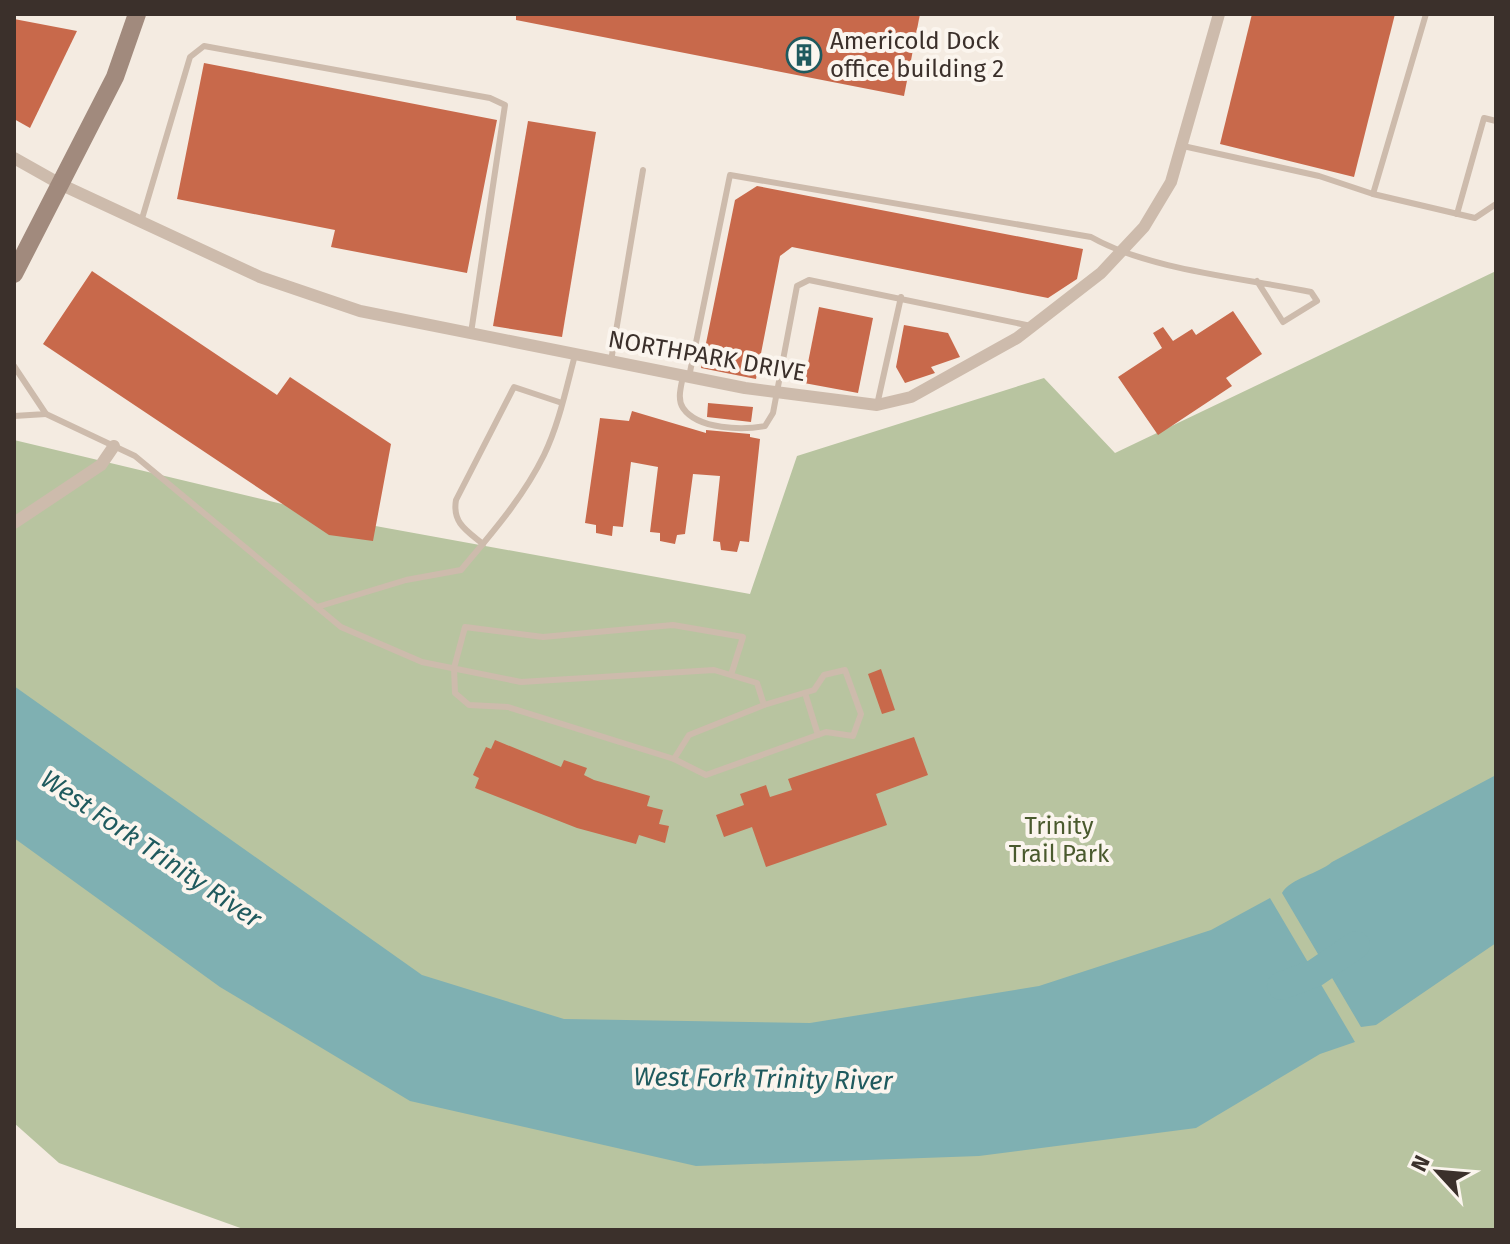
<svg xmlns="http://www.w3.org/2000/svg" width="1510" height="1244" font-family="'Fira Sans',sans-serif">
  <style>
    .green { fill: #b8c4a0 }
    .water { fill: #7fb0b2 }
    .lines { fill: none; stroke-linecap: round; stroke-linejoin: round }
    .river { stroke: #7fb0b2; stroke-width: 28 }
    .building { fill: #c8694b }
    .lane { stroke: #cdbbac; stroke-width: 6 }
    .street { stroke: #cdbbac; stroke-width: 12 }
    .secondary { stroke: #a18a7d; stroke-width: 18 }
    .labels { text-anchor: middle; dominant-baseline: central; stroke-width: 8; stroke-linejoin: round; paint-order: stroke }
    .poi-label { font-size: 24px; fill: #3b302b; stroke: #fbf5ee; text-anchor: start }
    .street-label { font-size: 24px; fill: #3b302b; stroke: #fbf5ee }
    .park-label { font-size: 24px; fill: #4a5a2e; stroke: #fbf5ee }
    .water-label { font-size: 26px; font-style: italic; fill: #1f5a5e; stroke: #fbf5ee }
  </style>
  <rect width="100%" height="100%" fill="#f4ebe1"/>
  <!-- green -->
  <polygon class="green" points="1496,271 1496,1230 246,1230 59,1163 14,1123 14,440 370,525 750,594 797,456 1044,378 1115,453"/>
  <!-- water -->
  <g class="water">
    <polygon points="14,686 422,975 564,1019 810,1023 1039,986 1211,930 1270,898 1355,1042 1320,1054 1196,1128 979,1156 696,1166 410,1101 220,987 14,838"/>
    <path d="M1496,775V943L1376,1025L1361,1027L1282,893C1291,878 1318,874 1332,862Z"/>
  </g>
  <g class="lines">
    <!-- river -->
    <polyline class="river" points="1281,986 1315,973 1356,945"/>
  </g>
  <!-- building -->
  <g class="building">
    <polygon points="516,14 920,14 904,96 516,20"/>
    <polygon points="1252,14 1395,14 1354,177 1220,144"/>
    <polygon points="14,19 77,31 30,128 14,119"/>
    <polygon points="204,63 497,120 467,273 331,247 335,230 177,199"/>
    <polygon points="528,121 596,132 562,337 493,326"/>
    <polygon points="757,186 1083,249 1077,279 1048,298 792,247 780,256 756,379 701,368 735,200"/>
    <polygon points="92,271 277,395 290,377 391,444 373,541 329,535 43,344"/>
    <polygon points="819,307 873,318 858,393 804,383"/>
    <polygon points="1233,311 1262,354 1226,378 1232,386 1158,435 1118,377 1162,348 1153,333 1163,327 1173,341 1192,329 1196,335"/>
    <polygon points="904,325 948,333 960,357 931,367 935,373 905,383 896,367"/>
    <polygon points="708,403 753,407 751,422 707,417"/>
    <polygon points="632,411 706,433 706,430 750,434 750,437 760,439 749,542 740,541 737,552 721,550 720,542 713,541 720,476 693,474 685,534 677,535 675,544 660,541 660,533 650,532 658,467 631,462 623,527 613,526 612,536 596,533 596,525 585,523 600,418 629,421"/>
    <polygon points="881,669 895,710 882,714 868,674"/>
    <polygon points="914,737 928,775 876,794 887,825 766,867 752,827 724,837 716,815 744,805 740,794 766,785 770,797 792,790 788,779"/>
    <polygon points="495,740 561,767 564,760 587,768 584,775 594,780 650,796 647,806 663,810 659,824 669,826 665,843 639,835 636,844 577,828 475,788 479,778 473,775 486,747 491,749"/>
  </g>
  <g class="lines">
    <!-- lane -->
    <g class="lane">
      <polyline points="1183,146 1319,176 1373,194 1426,14"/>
      <polyline points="1373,194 1475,218 1496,204"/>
      <polyline points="1457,214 1484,118 1496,121"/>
      <polyline points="141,222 190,57 204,46 490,98 505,105 471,333"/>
      <polyline points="611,361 643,170"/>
      <polyline points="14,366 46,414 14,416"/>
      <path d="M683,376C681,387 677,399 683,408C698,430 743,430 765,426L773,413L797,286L809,280L1031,326"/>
      <path d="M689,377L730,175L1091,237C1149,270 1244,278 1311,292L1317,301L1283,322L1257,281"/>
      <polyline points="877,405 901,297"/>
      <polyline points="46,414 135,456 341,627 422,662 521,682 714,670 757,683 764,705 689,735 674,759 508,707 469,705 455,693 454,668 465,627 543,637 673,625 743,637 731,675"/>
      <path d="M483,544C467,531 452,523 456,500L514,387L562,403"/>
      <path d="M317,607L406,580L461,570C491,534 523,498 544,455C559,424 566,389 575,355"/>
      <polyline points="805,693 818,735"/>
      <polyline points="674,759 706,775 826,732 853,736 861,714 845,670 824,675 814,690 764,705"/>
    </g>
    <!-- street -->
    <g class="street">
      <polyline points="14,158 62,185 260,277 360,311 745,388 877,405 911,397 1017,338 1101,273 1144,227 1171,182 1219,14"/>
      <polyline points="14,523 101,465 114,446"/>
    </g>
    <!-- secondary -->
    <polyline class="secondary" points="14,274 115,77 137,14"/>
  </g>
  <!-- icons -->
  <defs>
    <g id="building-ring" transform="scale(1.8)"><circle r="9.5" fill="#fbf5ee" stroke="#1f5a5e" stroke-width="1.5"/><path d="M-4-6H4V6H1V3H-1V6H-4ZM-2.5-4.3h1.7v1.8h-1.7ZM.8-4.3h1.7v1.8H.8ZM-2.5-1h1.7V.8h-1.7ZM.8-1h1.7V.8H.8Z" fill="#1f5a5e"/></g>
  </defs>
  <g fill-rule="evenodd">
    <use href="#building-ring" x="804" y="55"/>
  </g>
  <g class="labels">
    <!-- poi labels -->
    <g class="poi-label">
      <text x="830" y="41">Americold Dock<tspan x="830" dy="28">office building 2</tspan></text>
    </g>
    <!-- street labels -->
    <g class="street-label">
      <text transform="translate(707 356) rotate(10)">NORTHPARK DRIVE</text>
    </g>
    <!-- park labels -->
    <g class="park-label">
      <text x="1059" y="826">Trinity<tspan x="1059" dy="28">Trail Park</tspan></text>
    </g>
    <!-- water labels -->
    <g class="water-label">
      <text transform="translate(151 849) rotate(34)">West Fork Trinity River</text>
      <text transform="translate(763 1079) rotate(1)">West Fork Trinity River</text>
    </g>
  </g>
  <!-- border -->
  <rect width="1510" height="1244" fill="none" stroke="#3b302b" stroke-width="32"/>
  <!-- north arrow -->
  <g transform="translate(1438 1172) rotate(296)" stroke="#fbf5ee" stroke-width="6" paint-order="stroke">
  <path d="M0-6L14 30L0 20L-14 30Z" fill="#3b302b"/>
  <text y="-12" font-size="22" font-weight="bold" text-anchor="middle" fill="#3b302b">N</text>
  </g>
</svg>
